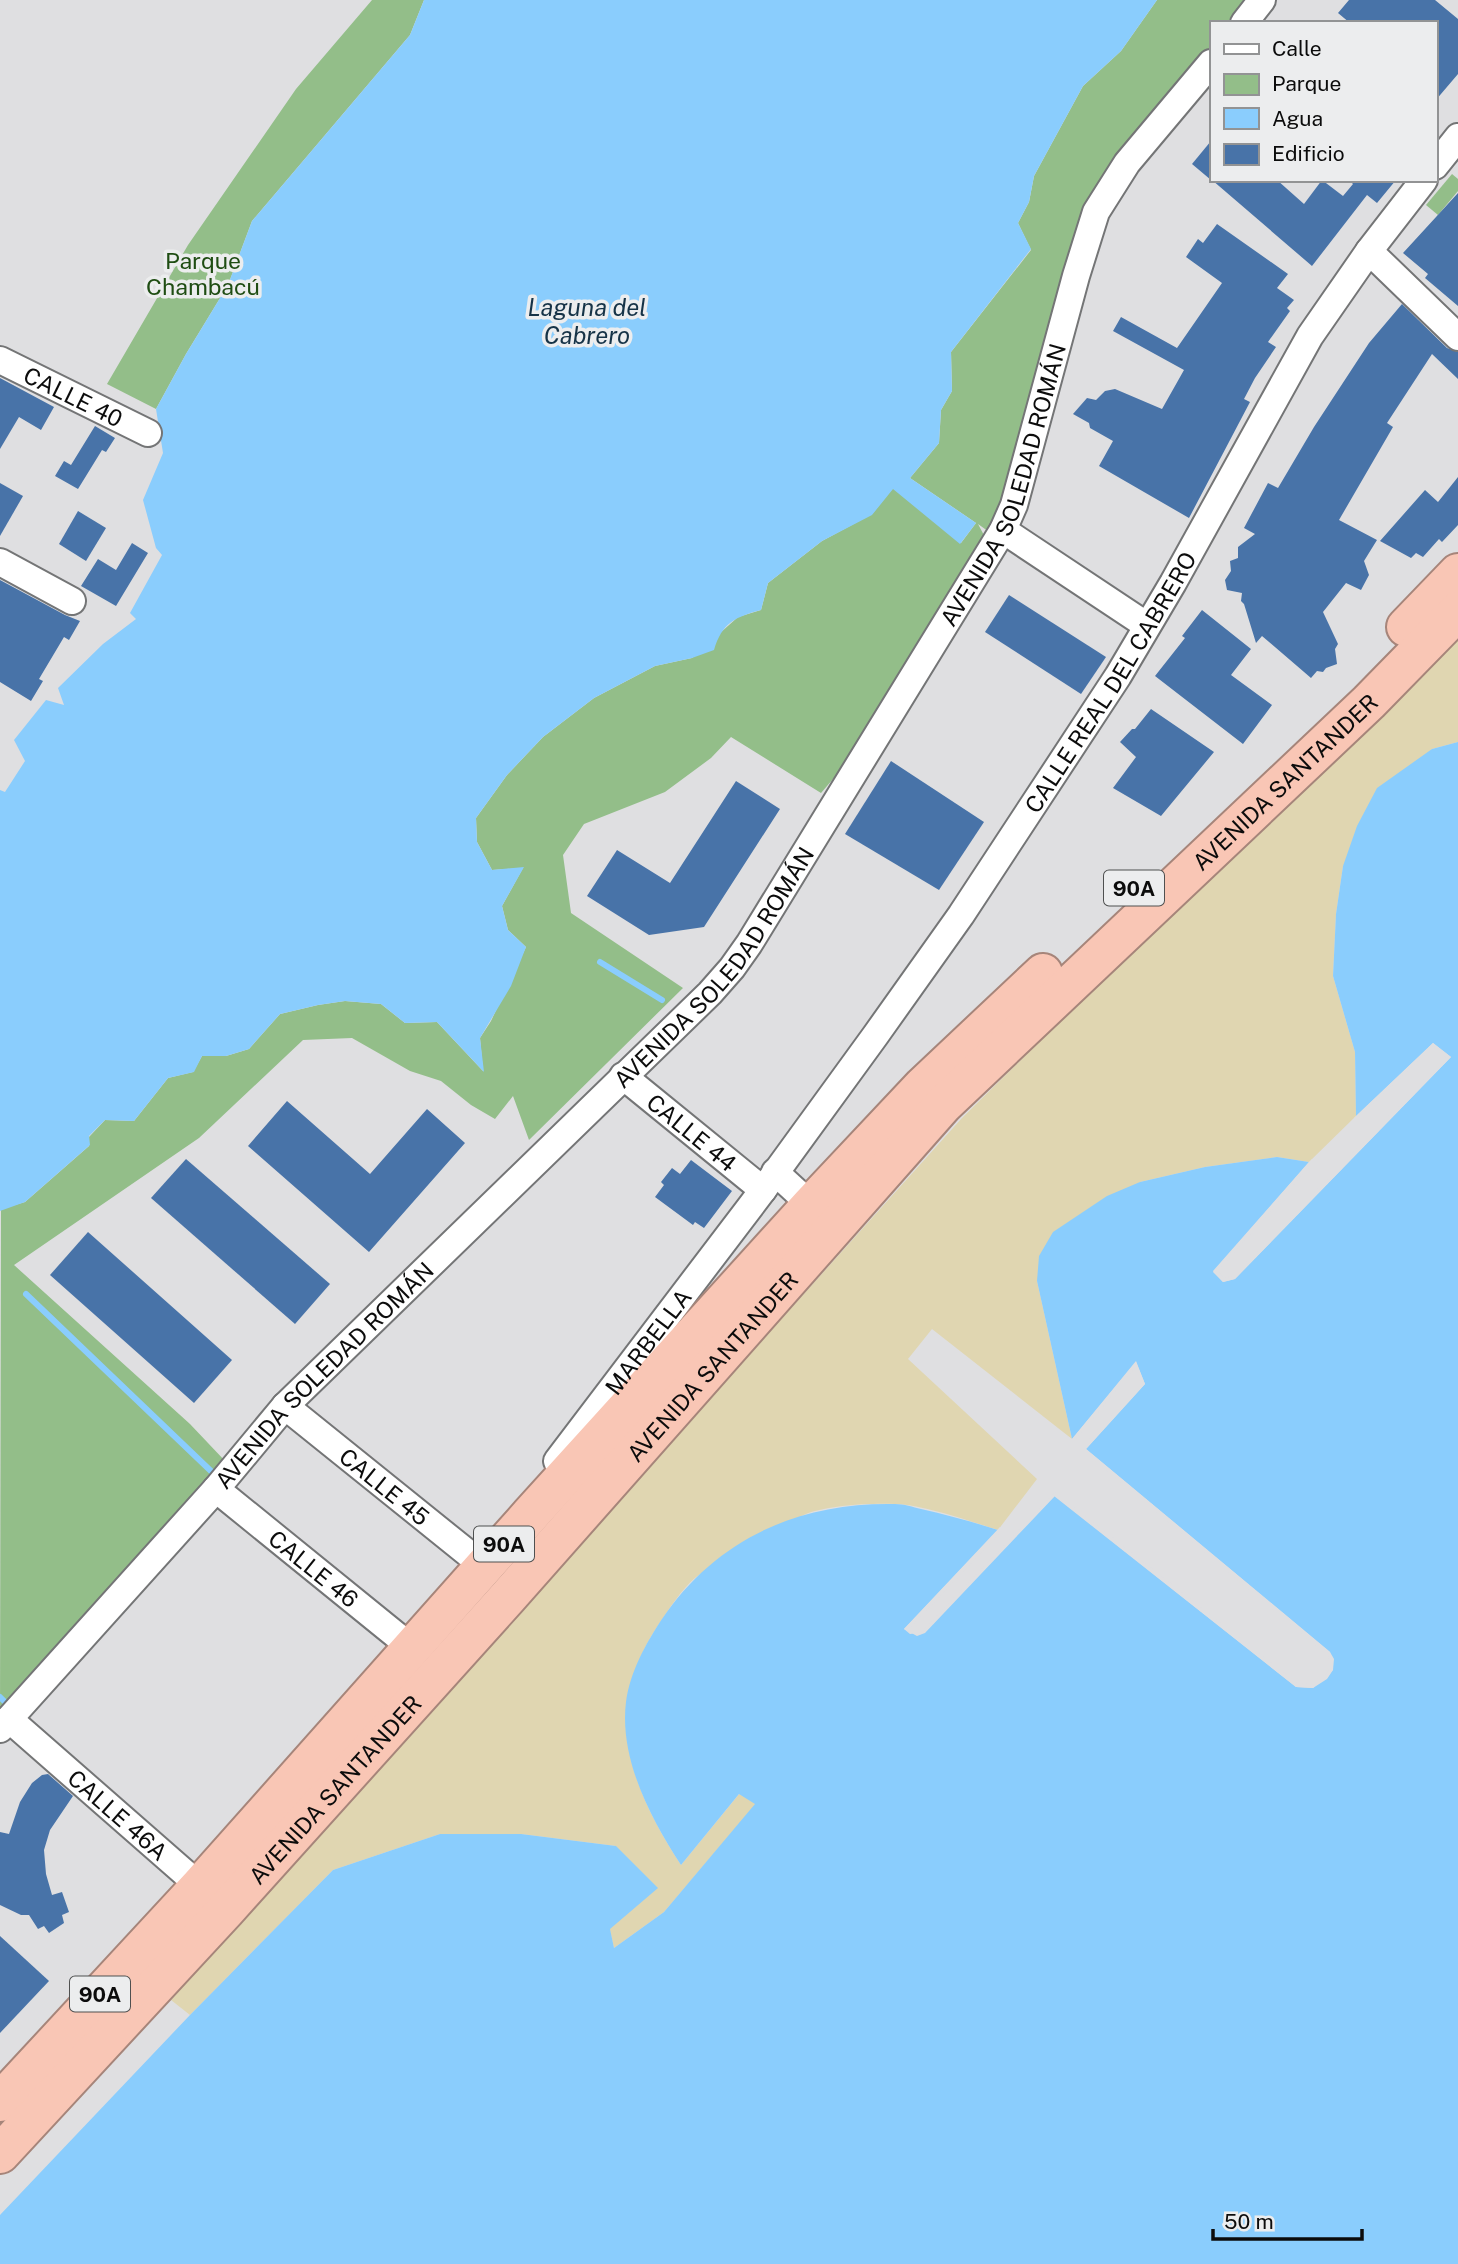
<svg xmlns="http://www.w3.org/2000/svg" width="1458" height="2264" font-family="'Public Sans',sans-serif">
  <style>
    .green { fill: #93be89 }
    .sand { fill: #e0d6b1 }
    .water { fill: #8acdfd }
    .pier { fill: #dfdfe1 }
    .lines { fill: none; stroke-linecap: round; stroke-linejoin: round }
    .stream { stroke: #8acdfd; stroke-width: 6 }
    .building { fill: #4873a8 }
    .minor-casing { stroke: #747576; stroke-width: 30 }
    .highway-casing { stroke: #a6857a; stroke-width: 42 }
    .minor { stroke: #fff; stroke-width: 26 }
    .highway { stroke: #f9c6b5; stroke-width: 38 }
    .labels { text-anchor: middle; dominant-baseline: central; stroke-width: 7; stroke-linejoin: round; paint-order: stroke }
    .shield { fill: #ecedee; stroke: #4f5050; stroke-width: 2 }
    .shield-label { font-size: 21px; font-weight: bold; fill: #0c0c0c }
    .park-label { font-size: 23px; fill: #1f4d13; stroke: #ecedee }
    .street-label { font-size: 23px; fill: #0c0c0c; stroke: #ecedee }
    .water-label { font-size: 24px; font-style: italic; fill: #163347; stroke: #ecedee }
  </style>
  <rect width="100%" height="100%" fill="#dfdfe1"/>
  <!-- green -->
  <g class="green">
    <polygon points="372,0 424,0 410,35 252,221 228,285 186,354 156,409 107,384 188,245 296,89"/>
    <polygon points="1157,0 1249,0 1231,23 1211,23 1211,47 1133,143 992,534 978,524 986,539 845,765 821,793 731,737 711,758 665,792 584,824 563,855 571,913 683,988 529,1140 513,1096 495,1119 471,1105 441,1081 410,1071 352,1038 303,1040 199,1138 14,1265 190,1424 226,1462 0,1719 1,1209 25,1202 89,1146 89,1137 105,1120 134,1121 168,1078 193,1072 202,1056 226,1056 249,1049 280,1014 318,1005 345,1001 381,1004 405,1023 437,1022 483,1071 480,1038 491,1021 526,947 508,930 502,906 523,868 492,870 477,842 476,818 507,775 543,737 594,698 655,666 692,658 738,617 761,610 768,583 822,541 872,514 893,488 961,543 976,523 910,478 939,443 941,410 952,391 951,352 1031,250 1018,223 1029,202 1034,176 1083,86 1121,51"/>
    <polygon points="1452,174 1458,179 1458,191 1438,215 1426,205"/>
  </g>
  <!-- sand -->
  <path class="sand" d="M1458,628V742L1432,749L1343,866L1336,914L1333,976L1355,1052L1356,1116L1309,1162L1277,1157L1205,1167L1140,1182L1037,1281L1072,1439L932,1329L908,1359L1037,1479L998,1530C969,1521 925,1505 895,1504C870,1503 829,1505 806,1514C786,1522 764,1538 746,1549C730,1558 709,1566 695,1578C681,1590 669,1609 659,1624C601,1710 629,1785 681,1865L740,1793L756,1804L664,1912L614,1948L610,1930L616,1846L521,1834H440L333,1870L190,2015L171,2000L299,1855L962,1118Z"/>
  <!-- water -->
  <g class="water">
    <path d="M424,0H1157L1121,51L1083,86L1034,176L1029,202L1018,223L1031,249L951,352L952,391L941,410L939,443L910,478L976,523L960,544L893,489L872,515L822,541L768,583L761,610C735,617 722,623 714,650L692,658L655,666L594,698L543,737L507,775L476,818L477,842L492,870L524,867L502,906L508,930L526,947L511,986L480,1038L484,1072L437,1022L405,1023L381,1004L345,1001L318,1005L280,1014L249,1049L226,1056H202L194,1072L168,1078L134,1121L105,1120L89,1136L90,1145L25,1202L0,1211V790L5,792L25,761L14,740L46,700L64,705L58,688L103,644L136,619L130,613L162,555L156,548L143,500L163,453L156,409L186,354L228,285L252,221L410,35Z"/>
    <path d="M1458,742V2264H0V2215L190,2015L333,1870L440,1834H521L616,1846L658,1888L610,1929L614,1948L664,1912L755,1804L739,1794L681,1865C651,1819 619,1759 626,1702C630,1672 646,1643 662,1619C716,1539 799,1502 895,1504C904,1504 913,1507 921,1509C947,1515 973,1522 998,1530L904,1629L910,1634L925,1632L1054,1496L1296,1687L1313,1688L1333,1670L1330,1652L1086,1449L1145,1384L1136,1362L1072,1439L1037,1281L1039,1256L1053,1232L1107,1196L1140,1182L1205,1167L1277,1157L1309,1162L1213,1271L1223,1282L1235,1279L1451,1057L1433,1043L1356,1116L1355,1052L1333,976L1336,914L1343,866L1357,826L1377,788L1432,749Z"/>
  </g>
  <!-- pier -->
  <g class="pier">
    <polygon points="1433,1043 1451,1057 1235,1279 1223,1282 1213,1272 1309,1162 1312,1159 1312,1164 1218,1271 1224,1278 1233,1276 1446,1057 1433,1047 1358,1118 1354,1118"/>
    <polygon points="1136,1361 1145,1384 1086,1449 1330,1652 1334,1659 1333,1670 1327,1679 1313,1688 1296,1687 1055,1496 925,1633 917,1636 904,1629 1000,1527 1001,1532 909,1629 917,1632 923,1630 1055,1492 1297,1683 1312,1684 1324,1676 1330,1669 1330,1660 1327,1655 1083,1451 1083,1446 1141,1383 1135,1368 1074,1441 1068,1441 1067,1436 1072,1439"/>
  </g>
  <g class="lines">
    <!-- stream -->
    <g class="stream">
      <polyline points="600,962 662,1000"/>
      <polyline points="26,1294 213,1473"/>
      <polyline points="0,1697 11,1708"/>
    </g>
  </g>
  <!-- building -->
  <g class="building">
    <polygon points="1349,0 1435,0 1458,19 1458,74 1435,101 1435,23 1350,23 1338,13"/>
    <polygon points="1211,141 1211,180 1192,164"/>
    <polygon points="1212,180 1277,180 1304,204 1322,180 1343,196 1353,184 1349,180 1396,180 1377,203 1367,195 1312,266"/>
    <polygon points="1458,193 1458,306 1425,278 1428,274 1403,253"/>
    <polygon points="1217,224 1288,274 1277,288 1294,300 1287,308 1290,311 1268,342 1276,347 1255,378 1244,399 1250,402 1189,518 1099,466 1113,441 1090,428 1089,423 1073,414 1087,398 1096,400 1105,391 1115,389 1162,409 1184,370 1113,331 1121,317 1177,348 1222,283 1186,257 1198,239 1203,243"/>
    <polygon points="1402,304 1447,348 1458,352 1458,379 1432,354 1387,423 1393,427 1339,520 1377,540 1364,561 1369,575 1361,590 1346,583 1323,612 1338,644 1335,649 1337,664 1326,668 1323,672 1317,671 1311,678 1262,636 1256,643 1244,604 1241,601 1242,593 1227,590 1225,580 1231,571 1230,561 1238,558 1238,547 1255,534 1244,528 1268,483 1278,488 1314,427 1369,343"/>
    <polygon points="0,378 54,407 41,430 19,417 0,449"/>
    <polygon points="95,426 115,438 106,452 102,450 78,489 55,476 64,461 71,465"/>
    <polygon points="1458,477 1458,525 1442,542 1439,539 1423,557 1416,553 1411,558 1380,541 1425,490 1438,502"/>
    <polygon points="0,483 23,496 0,536"/>
    <polygon points="78,511 106,528 86,561 59,544"/>
    <polygon points="132,543 148,553 116,606 81,586 98,559 116,570"/>
    <polygon points="0,580 65,615 80,621 69,640 64,637 39,679 43,681 31,701 0,682"/>
    <polygon points="1009,595 1106,657 1081,694 985,632"/>
    <polygon points="1202,610 1251,649 1231,675 1272,705 1243,744 1155,676 1185,638 1182,636"/>
    <polygon points="1151,709 1214,752 1161,816 1113,788 1136,757 1120,742 1132,729 1135,729"/>
    <polygon points="891,761 984,822 939,890 845,834"/>
    <polygon points="736,781 780,809 704,927 649,935 587,896 617,850 670,883"/>
    <polygon points="287,1101 370,1174 427,1109 465,1143 369,1252 248,1146"/>
    <polygon points="186,1159 330,1284 295,1324 151,1198"/>
    <polygon points="691,1160 732,1191 704,1228 695,1222 693,1225 655,1197 664,1185 661,1182 672,1168 680,1174"/>
    <polygon points="88,1232 232,1360 194,1403 50,1275"/>
    <polygon points="48,1774 73,1796 50,1830 44,1850 46,1874 52,1895 62,1892 69,1912 62,1915 64,1923 49,1933 44,1926 38,1929 29,1915 21,1915 0,1905 0,1832 9,1834 20,1802 32,1783 42,1775"/>
    <polygon points="0,1936 49,1981 0,2033"/>
  </g>
  <g class="lines">
    <!-- minor casing -->
    <g class="minor-casing">
      <g id="minor">
        <polyline points="1244,23 1262,0"/>
        <polyline points="1435,166 1458,137"/>
        <polyline points="1369,251 1458,337"/>
        <path id="s1" d="M0,360L148,433"/>
        <polyline points="1003,530 1146,625"/>
        <polyline points="0,562 72,601"/>
        <path id="s2" d="M623,1076L763,1190"/>
        <polyline points="775,1172 823,1216"/>
        <path id="s3" d="M285,1406L485,1567"/>
        <path id="s4" d="M557,1461L763,1190L875,1036L961,915L1118,676L1173,583L1310,336L1369,251L1424,180"/>
        <path id="s5" d="M216,1489L412,1648"/>
        <path id="s6" d="M9,1719L210,1895"/>
        <path id="s7" d="M0,1729L216,1489L285,1406L710,993L732,968L749,944L1003,530L1014,505L1076,276L1096,212L1127,163L1211,63"/>
      </g>
    </g>
    <!-- highway casing -->
    <g class="highway-casing">
      <g id="highway">
        <polyline points="1406,627 1458,573"/>
        <polyline points="0,2102 200,1886 530,1515 811,1205 923,1086 1043,973"/>
        <path id="s8" d="M0,2154L226,1910L508,1597L943,1105L1369,702L1458,611"/>
      </g>
    </g>
    <!-- minor -->
    <use href="#minor" class="minor"/>
    <!-- highway -->
    <use href="#highway" class="highway"/>
  </g>
  <g class="labels">
    <!-- shield labels -->
    <g class="shield">
      <rect x="1104" y="870.5" width="60" height="35" rx="5"/>
      <rect x="474" y="1526.5" width="60" height="35" rx="5"/>
      <rect x="70" y="1976.5" width="60" height="35" rx="5"/>
    </g>
    <g class="shield-label">
      <text x="1134" y="888">90A</text>
      <text x="504" y="1544">90A</text>
      <text x="100" y="1994">90A</text>
    </g>
    <!-- park labels -->
    <g class="park-label">
      <text x="203" y="260">Parque<tspan x="203" dy="26">Chambacú</tspan></text>
    </g>
    <!-- street labels -->
    <g class="street-label">
      <text stroke="none"><textPath href="#s1" startOffset="82">CALLE 40</textPath></text>
      <text stroke="none"><textPath href="#s7" startOffset="1614">AVENIDA SOLEDAD ROMÁN</textPath></text>
      <text stroke="none"><textPath href="#s4" startOffset="956">CALLE REAL DEL CABRERO</textPath></text>
      <text stroke="none"><textPath href="#s8" startOffset="1881">AVENIDA SANTANDER</textPath></text>
      <text stroke="none"><textPath href="#s7" startOffset="1046">AVENIDA SOLEDAD ROMÁN</textPath></text>
      <text stroke="none"><textPath href="#s2" startOffset="89">CALLE 44</textPath></text>
      <text stroke="none"><textPath href="#s4" startOffset="150">MARBELLA</textPath></text>
      <text stroke="none"><textPath href="#s8" startOffset="1062">AVENIDA SANTANDER</textPath></text>
      <text stroke="none"><textPath href="#s7" startOffset="480">AVENIDA SOLEDAD ROMÁN</textPath></text>
      <text stroke="none"><textPath href="#s3" startOffset="128">CALLE 45</textPath></text>
      <text stroke="none"><textPath href="#s5" startOffset="126">CALLE 46</textPath></text>
      <text stroke="none"><textPath href="#s8" startOffset="495">AVENIDA SANTANDER</textPath></text>
      <text stroke="none"><textPath href="#s6" startOffset="145">CALLE 46A</textPath></text>
    </g>
    <!-- water labels -->
    <g class="water-label">
      <text x="587" y="307">Laguna del<tspan x="587" dy="28">Cabrero</tspan></text>
    </g>
  </g>
  <!-- legend -->
  <rect x="1210" y="21" width="228" height="161" fill="#ecedee" stroke="#929394" stroke-width="2"/>
  <rect x="1224" y="44" width="35" height="10" fill="#ffffff" stroke="#929394" stroke-width="2"/>
  <text x="1272" y="56" font-size="21" fill="#0c0c0c">Calle</text>
  <rect x="1224" y="74" width="35" height="21" fill="#93be89" stroke="#929394" stroke-width="2"/>
  <text x="1272" y="91" font-size="21" fill="#0c0c0c">Parque</text>
  <rect x="1224" y="108" width="35" height="21" fill="#8acdfd" stroke="#929394" stroke-width="2"/>
  <text x="1272" y="126" font-size="21" fill="#0c0c0c">Agua</text>
  <rect x="1224" y="144" width="35" height="21" fill="#4873a8" stroke="#929394" stroke-width="2"/>
  <text x="1272" y="161" font-size="21" fill="#0c0c0c">Edificio</text>
  <!-- scale -->
  <path d="M1213 2229v10h149v-10" fill="none" stroke="#0c0c0c" stroke-width="3.5"/>
  <text x="1224" y="2229" font-size="21" fill="#0c0c0c" stroke="#ecedee" stroke-width="5" paint-order="stroke">50 m</text>
</svg>
